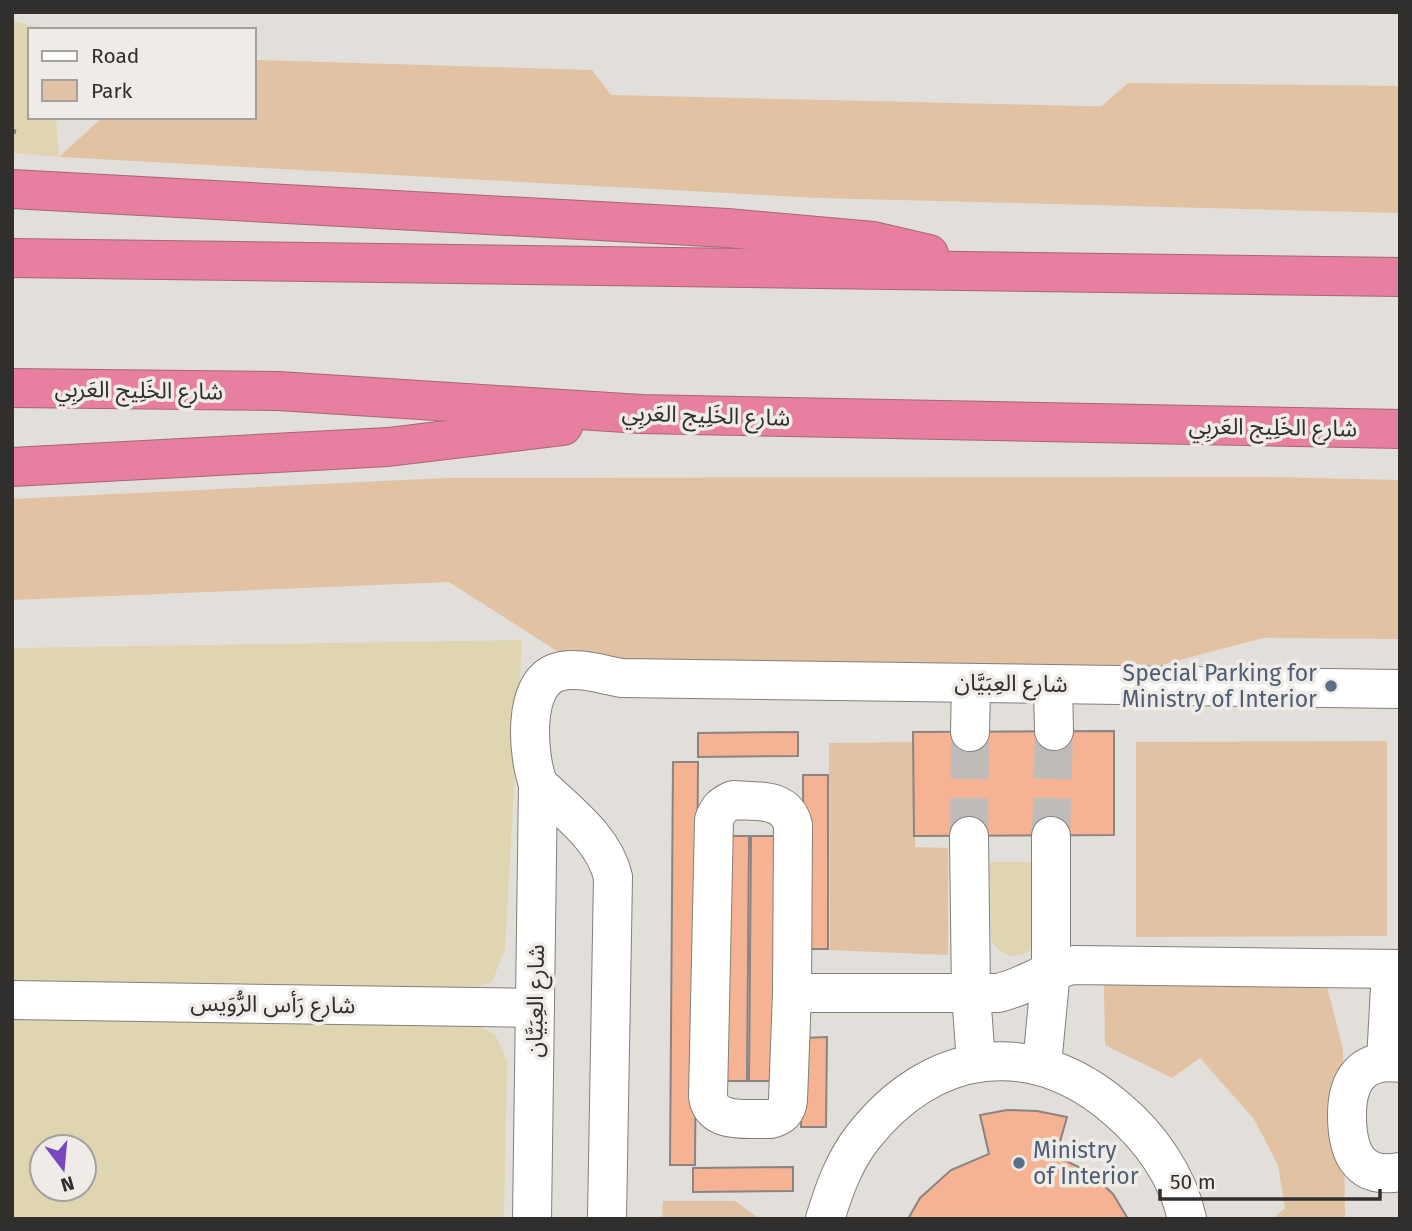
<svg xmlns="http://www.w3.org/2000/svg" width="1412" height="1231" font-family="'Fira Sans','Noto Sans Arabic',sans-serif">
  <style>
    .green { fill: #e1c2a2 }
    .sand { fill: #dfd5b0; fill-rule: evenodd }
    .building { fill: #f5b394; stroke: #8a8482; stroke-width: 2 }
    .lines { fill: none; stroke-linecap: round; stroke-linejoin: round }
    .minor-tunnel { stroke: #bfbbb8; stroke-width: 38; stroke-dasharray: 38 19; stroke-linecap: butt }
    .minor-casing { stroke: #837f7b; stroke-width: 40 }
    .highway-casing { stroke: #a76478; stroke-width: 40 }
    .path { stroke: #868380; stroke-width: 4.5; stroke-dasharray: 5 5; stroke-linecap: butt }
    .minor { stroke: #fff; stroke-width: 38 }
    .highway { stroke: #e780a0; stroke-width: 38 }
    .service-dot { fill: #5c6f8a; stroke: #efebe7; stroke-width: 2.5 }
    .labels { text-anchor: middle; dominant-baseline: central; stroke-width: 7; stroke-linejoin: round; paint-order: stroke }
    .street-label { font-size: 23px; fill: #312f2e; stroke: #efebe7 }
    .service-label { font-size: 23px; fill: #4e5e75; stroke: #efebe7; text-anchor: end }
  </style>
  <rect width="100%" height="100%" fill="#e2deda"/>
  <!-- green -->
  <g class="green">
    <polygon points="254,60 592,70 611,95 1084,106 1102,106 1128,83 1400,86 1400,213 820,198 59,157 103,117 254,117"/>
    <polygon points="1270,477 1400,480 1400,639 1263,638 1161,665 579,665 449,582 12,600 12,499 445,478"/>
    <polygon points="1387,741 1387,936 1136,937 1136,742"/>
    <polygon points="915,742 915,847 948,848 948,955 830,950 829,743"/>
    <polygon points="1104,985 1327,987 1343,1049 1345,1219 1272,1219 1285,1208 1278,1165 1254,1119 1200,1058 1172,1078 1105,1045"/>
    <polygon points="663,1201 735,1201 760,1219 662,1219"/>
  </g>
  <!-- sand -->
  <g class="sand">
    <polygon points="12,21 51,30 30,30 30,117 56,117 59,157 12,153"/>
    <polygon points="522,640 505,949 492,982 458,992 12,984 12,648"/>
    <path d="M990,862H1039L1032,949C1016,961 1000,956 991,940Z"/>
    <path d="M12,1019L476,1025L495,1034L507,1061L504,1219H12ZM42,1147H84V1189H42Z"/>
  </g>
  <!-- building -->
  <g class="building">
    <polygon points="1114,731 1114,835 914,836 913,732"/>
    <polygon points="798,732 798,756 698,757 698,733"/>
    <polygon points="673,762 698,762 695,1165 670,1165"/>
    <polygon points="803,775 828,775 828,949 804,949"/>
    <polygon points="725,836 749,836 747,1081 723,1081"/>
    <polygon points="751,836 775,836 774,1081 749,1081"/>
    <polygon points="827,1037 826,1127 801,1127 803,1038"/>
    <polygon points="1007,1110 1037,1111 1067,1117 1056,1156 1089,1172 1113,1194 1128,1219 908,1219 920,1198 951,1170 989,1154 980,1115"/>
    <polygon points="793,1167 793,1191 693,1192 693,1168"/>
  </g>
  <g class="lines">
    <!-- minor-tunnel -->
    <g class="minor-tunnel">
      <polyline points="969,836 970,732"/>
      <polyline points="1051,836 1054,731"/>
    </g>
    <!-- minor casing -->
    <g class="minor-casing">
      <g id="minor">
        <polyline points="1053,684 1054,731"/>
        <polyline points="970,732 971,683"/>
        <path d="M538,784C566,811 604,838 613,877L607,1219"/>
        <path d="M733,800C757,802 786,797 793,825L792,993L788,1100C787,1111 781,1117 770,1119C750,1118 712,1125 708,1097L714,820C718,809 722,805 733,800Z"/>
        <polyline points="969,836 971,994 976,1062"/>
        <path d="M792,993H998C1026,987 1047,969 1074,965L1400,969"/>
        <polyline points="12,1000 535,1008"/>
        <polyline points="1386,1061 1391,969"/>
        <path d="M1400,1063C1362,1058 1347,1080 1347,1115C1347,1150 1357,1180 1400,1172"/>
        <polyline points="1042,1065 1051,970 1051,836"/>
        <path d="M532,1219L538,784C528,756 521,683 558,672C577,666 603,675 622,678L1400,689"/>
        <path d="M825,1219C834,1190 844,1161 863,1137C932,1049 1031,1035 1117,1109C1150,1137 1178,1176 1187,1219"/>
      </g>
    </g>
    <!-- highway casing -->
    <g class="highway-casing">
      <g id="highway">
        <polyline points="12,189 727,228 873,241 929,254"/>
        <polyline points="12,258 1400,277"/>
        <polyline points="12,388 278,391 641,414 1400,429"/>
        <polyline points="12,467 388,447 563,426"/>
      </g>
    </g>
    <!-- path -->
    <polyline class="path" points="12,131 16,132"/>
    <!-- minor -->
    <use href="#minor" class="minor"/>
    <!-- highway -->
    <use href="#highway" class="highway"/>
  </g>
  <!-- markers -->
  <g class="service-dot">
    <circle cx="1331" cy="686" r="7"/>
    <circle cx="1019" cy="1163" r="7"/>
  </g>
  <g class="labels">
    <!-- street labels -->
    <g class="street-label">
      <text transform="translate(139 390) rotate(1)">شارع الخَلِيج العَربِي</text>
      <text transform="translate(706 415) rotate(2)">شارع الخَلِيج العَربِي</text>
      <text transform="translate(1273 427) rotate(1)">شارع الخَلِيج العَربِي</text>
      <text transform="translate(1011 683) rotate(1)">شارع العِبَيَّان</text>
      <text transform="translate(535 1001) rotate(-89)">شارع العِبَيَّان</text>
      <text transform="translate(273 1004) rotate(1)">شارع رَأس الرُّوَيس</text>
    </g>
    <!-- service labels -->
    <g class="service-label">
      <text x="1317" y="673">Special Parking for<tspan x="1317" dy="26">Ministry of Interior</tspan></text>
      <text x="1033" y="1150" text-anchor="start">Ministry<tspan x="1033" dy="26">of Interior</tspan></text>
    </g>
  </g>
  <!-- border -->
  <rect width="1412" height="1231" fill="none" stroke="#312f2e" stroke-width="28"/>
  <!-- legend -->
  <rect x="28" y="28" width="228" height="91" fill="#efebe7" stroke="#a3a09d" stroke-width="2"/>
  <rect x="42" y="51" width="35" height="10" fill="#ffffff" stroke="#a3a09d" stroke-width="2"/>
  <text x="91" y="63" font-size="21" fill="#312f2e">Road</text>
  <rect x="42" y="80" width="35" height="21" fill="#e1c2a2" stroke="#a3a09d" stroke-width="2"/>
  <text x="91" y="98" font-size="21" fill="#312f2e">Park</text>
  <!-- north arrow -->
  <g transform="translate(63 1168) rotate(164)"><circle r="33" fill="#efebe7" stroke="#a3a09d" stroke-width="2"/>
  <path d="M0-5L12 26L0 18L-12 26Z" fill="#7748c0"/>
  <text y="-10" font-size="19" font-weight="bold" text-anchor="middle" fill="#312f2e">N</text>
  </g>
  <!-- scale -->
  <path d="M1160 1189v10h220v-10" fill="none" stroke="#312f2e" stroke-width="3.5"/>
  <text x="1170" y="1189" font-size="21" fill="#312f2e" stroke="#efebe7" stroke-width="5" paint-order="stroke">50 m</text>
</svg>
